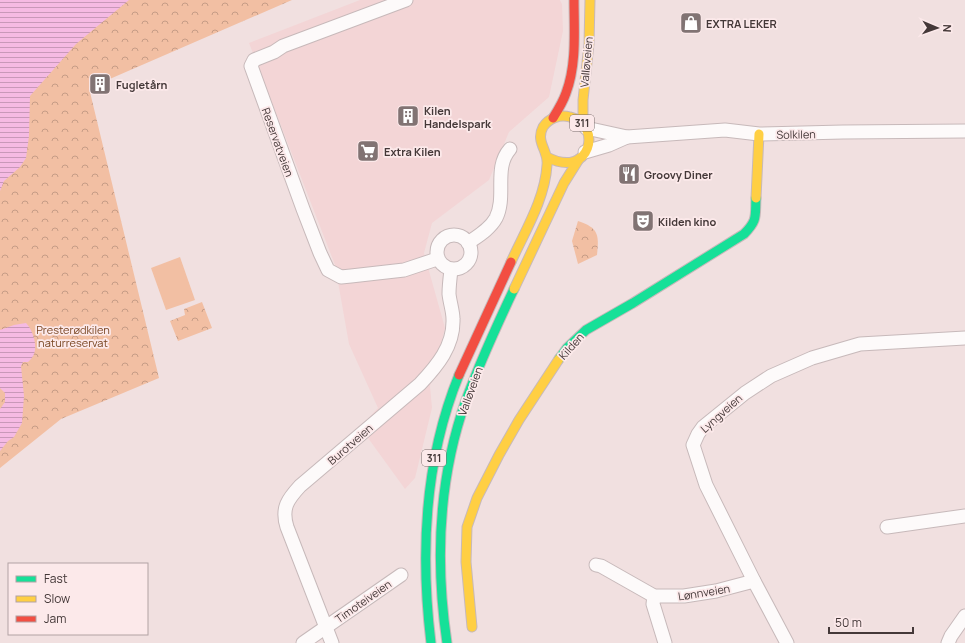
<svg xmlns="http://www.w3.org/2000/svg" width="965" height="643" font-family="Manrope,sans-serif">
  <style>
    .built { fill: #f3d5d6 }
    .park { fill: url(#park-crowns) }
    .pitch { fill: #f2bfa3 }
    .water { fill: url(#water-rules) }
    .lines { fill: none; stroke-linecap: round; stroke-linejoin: round }
    .street-casing { stroke: #c7b9ba; stroke-width: 15 }
    .fast-casing { stroke: #c7b9ba; stroke-width: 11 }
    .slow-casing { stroke: #c7b9ba; stroke-width: 11 }
    .jam-casing { stroke: #c7b9ba; stroke-width: 11 }
    .street { stroke: #fdfafa; stroke-width: 13 }
    .fast { stroke: #16e098; stroke-width: 9 }
    .slow { stroke: #ffcf43; stroke-width: 9 }
    .jam { stroke: #f24e42; stroke-width: 9 }
    .labels { text-anchor: middle; dominant-baseline: central; stroke-width: 3.5; stroke-linejoin: round; paint-order: stroke }
    .shield { fill: #fce9ea; stroke: #7b6d6d; stroke-width: 1 }
    .shield-label { font-size: 10px; font-weight: bold; fill: #443838 }
    .poi-label { font-size: 11px; font-weight: bold; fill: #443838; stroke: #fce9ea; text-anchor: start }
    .street-label { font-size: 11px; fill: #443838; stroke: #fce9ea }
    .park-label { font-size: 11px; fill: #794521; stroke: #fce9ea }
  </style>
  <defs>
    <pattern id="park-crowns" width="20" height="18" patternUnits="userSpaceOnUse"><rect width="20" height="18" fill="#f2bfa3"/><path d="M2 6a3 3 0 1 1 6 0M12 15a3 3 0 1 1 6 0" fill="none" stroke="#c69c86"/></pattern>
    <pattern id="water-rules" width="6" height="5" patternUnits="userSpaceOnUse"><rect width="6" height="5" fill="#f5bae3"/><path d="M0 2.5h6" fill="none" stroke="#c898b9"/></pattern>
  </defs>
  <rect width="100%" height="100%" fill="#f1e0e0"/>
  <!-- built -->
  <polygon class="built" points="360,0 560,0 562,4 563,31 549,97 509,132 489,180 432,223 424,253 445,328 430,386 432,408 415,478 405,489 360,427 378,408 349,344 335,265 249,43"/>
  <!-- park -->
  <g class="park">
    <polygon points="0,0 292,0 89,88 159,378 61,419 0,468"/>
    <path d="M578,221C599,228 599,235 597,255L578,264L572,241Z"/>
    <polygon points="202,302 212,328 178,341 170,321 185,315 184,309"/>
  </g>
  <!-- pitch -->
  <polygon class="pitch" points="180,257 195,300 166,310 151,268"/>
  <!-- water -->
  <g class="water">
    <polygon points="0,0 129,0 76,44 30,96 29,136 26,158 20,167 4,181 0,191"/>
    <path d="M26,323C32,329 38,345 34,354C33,357 31,359 28,362H23L21,366L24,396L22,423L14,437L8,441L0,451V409L5,402V393L0,388V330L14,325Z"/>
  </g>
  <g class="lines">
    <!-- street casing -->
    <g class="street-casing">
      <g id="street">
        <polyline points="406,0 283,46 274,52 254,60 251,66 303,209 320,253 328,270 341,277 351,276 404,270 437,259"/>
        <polyline points="627,137 725,130 759,134 843,132 965,131"/>
        <polyline points="585,152 609,145 627,137 586,128"/>
        <circle cx="454" cy="252" r="17"/>
        <path d="M468,243C478,236 490,229 496,218C507,196 493,168 510,149"/>
        <polyline points="887,527 965,516"/>
        <polyline points="596,565 601,566 654,596 684,596 716,591 754,581"/>
        <polyline points="654,596 653,604 665,643"/>
        <polyline points="303,643 401,575"/>
        <path d="M332,643L287,527C281,508 288,499 300,486L420,384C437,366 454,346 453,319C453,311 450,303 449,294C449,286 450,278 451,270"/>
        <polyline points="787,643 754,581 706,485 693,445 698,434 703,427 745,393 771,376 812,358 860,344 965,338"/>
        <polyline points="948,643 951,636 965,616"/>
      </g>
    </g>
    <!-- fast casing -->
    <g class="fast-casing">
      <g id="fast">
        <path d="M559,359L567,348L586,330L633,303L744,234C758,220 755,216 756,198"/>
        <path d="M431,643C420,552 424,461 459,375"/>
        <path d="M447,643C435,561 438,479 466,400C480,362 497,325 514,289"/>
      </g>
    </g>
    <!-- slow casing -->
    <g class="slow-casing">
      <g id="slow">
        <polyline points="583,124 583,100 589,44 590,0"/>
        <polyline points="756,198 759,134"/>
        <path d="M511,262C525,231 545,199 547,165C549,151 535,142 543,127C549,118 560,114 570,117C603,124 591,180 547,157"/>
        <polyline points="514,289 564,183 579,159"/>
        <polyline points="472,627 466,562 467,527 477,498 499,455 519,420 559,359"/>
      </g>
    </g>
    <!-- jam casing -->
    <g class="jam-casing">
      <g id="jam">
        <path d="M553,118C558,110 563,102 566,93C577,64 574,30 574,0"/>
        <polyline points="459,375 511,262"/>
      </g>
    </g>
    <!-- street -->
    <use href="#street" class="street"/>
    <!-- fast -->
    <use href="#fast" class="fast"/>
    <!-- slow -->
    <use href="#slow" class="slow"/>
    <!-- jam -->
    <use href="#jam" class="jam"/>
  </g>
  <!-- icons -->
  <defs>
    <g id="shop-square" transform="scale(1.15)"><rect x="-9" y="-9" width="18" height="18" rx="4" fill="#817373" stroke="#fce9ea"/><path d="M-5-2.5h2.3a2.7 3.5 0 0 1 5.4 0H5L5.5 6h-11ZM-1.5-2.5h3a1.5 2.3 0 0 0-3 0Z" fill="#fff"/></g>
    <g id="building-square" transform="scale(1.15)"><rect x="-9" y="-9" width="18" height="18" rx="4" fill="#817373" stroke="#fce9ea"/><path d="M-4-6H4V6H1V3H-1V6H-4ZM-2.5-4.3h1.7v1.8h-1.7ZM.8-4.3h1.7v1.8H.8ZM-2.5-1h1.7V.8h-1.7ZM.8-1h1.7V.8H.8Z" fill="#fff"/></g>
    <g id="supermarket-square" transform="scale(1.15)"><rect x="-9" y="-9" width="18" height="18" rx="4" fill="#817373" stroke="#fce9ea"/><path d="M-6-5.5h2.5l.6 2H6L4.5 2H-2.5L-4.4-4H-6ZM-1.5 3.2a1.3 1.3 0 1 0 .1 0ZM3 3.2a1.3 1.3 0 1 0 .1 0Z" fill="#fff"/></g>
    <g id="restaurant-square" transform="scale(1.15)"><rect x="-9" y="-9" width="18" height="18" rx="4" fill="#817373" stroke="#fce9ea"/><path d="M-5-6h1v4h1v-4h1v4h1v-4h1v5L-1.5 .5V6h-2V.5L-5-1ZM5-6V6H3V1.5H1.5Q1.5-4 5-6Z" fill="#fff"/></g>
    <g id="theatre-square" transform="scale(1.15)"><rect x="-9" y="-9" width="18" height="18" rx="4" fill="#817373" stroke="#fce9ea"/><path d="M-5-5.5Q0-4 5-5.5V0Q5 5 0 6Q-5 5-5 0ZM-3.3-2.5H-1v1.5H-3.3ZM1-2.5H3.3v1.5H1ZM-2.8 1Q0 5.5 2.8 1Z" fill="#fff"/></g>
  </defs>
  <g fill-rule="evenodd">
    <use href="#shop-square" x="691" y="23"/>
    <use href="#building-square" x="100" y="84"/>
    <use href="#building-square" x="408" y="116"/>
    <use href="#supermarket-square" x="368" y="151"/>
    <use href="#restaurant-square" x="629" y="174"/>
    <use href="#theatre-square" x="643" y="221"/>
  </g>
  <g class="labels">
    <!-- shield labels -->
    <g class="shield">
      <rect x="570" y="115" width="24" height="16" rx="3"/>
      <rect x="422" y="450" width="24" height="16" rx="3"/>
    </g>
    <g class="shield-label">
      <text x="582" y="123">311</text>
      <text x="434" y="458">311</text>
    </g>
    <!-- poi labels -->
    <g class="poi-label">
      <text x="706" y="23">EXTRA LEKER</text>
      <text x="116" y="84">Fugletårn</text>
      <text x="424" y="110">Kilen<tspan x="424" dy="13">Handelspark</tspan></text>
      <text x="384" y="151">Extra Kilen</text>
      <text x="644" y="174">Groovy Diner</text>
      <text x="658" y="221">Kilden kino</text>
    </g>
    <!-- street labels -->
    <g class="street-label">
      <text transform="translate(586 62) rotate(-85)">Valløveien</text>
      <text transform="translate(796 134) rotate(-1)">Solkilen</text>
      <text transform="translate(278 142) rotate(70)">Reservatveien</text>
      <text transform="translate(571 346) rotate(-48)">Kilden</text>
      <text transform="translate(470 391) rotate(-70)">Valløveien</text>
      <text transform="translate(721 413) rotate(-42)">Lyngveien</text>
      <text transform="translate(350 444) rotate(-41)">Burotveien</text>
      <text transform="translate(704 592) rotate(-9)">Lønnveien</text>
      <text transform="translate(363 601) rotate(-35)">Timoteiveien</text>
    </g>
    <!-- park labels -->
    <g class="park-label">
      <text x="73" y="329">Presterødkilen<tspan x="73" dy="13">naturreservat</tspan></text>
    </g>
  </g>
  <!-- legend -->
  <rect x="8" y="563" width="140" height="72" fill="#fce9ea" stroke="#b2a2a3"/>
  <rect x="16" y="576" width="20" height="6" fill="#16e098" stroke="#b2a2a3"/>
  <text x="44" y="583" font-size="12" fill="#443838">Fast</text>
  <rect x="16" y="596" width="20" height="6" fill="#ffcf43" stroke="#b2a2a3"/>
  <text x="44" y="603" font-size="12" fill="#443838">Slow</text>
  <rect x="16" y="616" width="20" height="6" fill="#f24e42" stroke="#b2a2a3"/>
  <text x="44" y="623" font-size="12" fill="#443838">Jam</text>
  <!-- north arrow -->
  <g transform="translate(937 28) rotate(92)" stroke="#fce9ea" stroke-width="3" paint-order="stroke">
  <path d="M0-3L7 15L0 10L-7 15Z" fill="#443838"/>
  <text y="-6" font-size="11" font-weight="bold" text-anchor="middle" fill="#443838">N</text>
  </g>
  <!-- scale -->
  <path d="M829 627v6h84v-6" fill="none" stroke="#443838" stroke-width="2"/>
  <text x="835" y="627" font-size="12" fill="#443838" stroke="#fce9ea" stroke-width="3" paint-order="stroke">50 m</text>
</svg>
